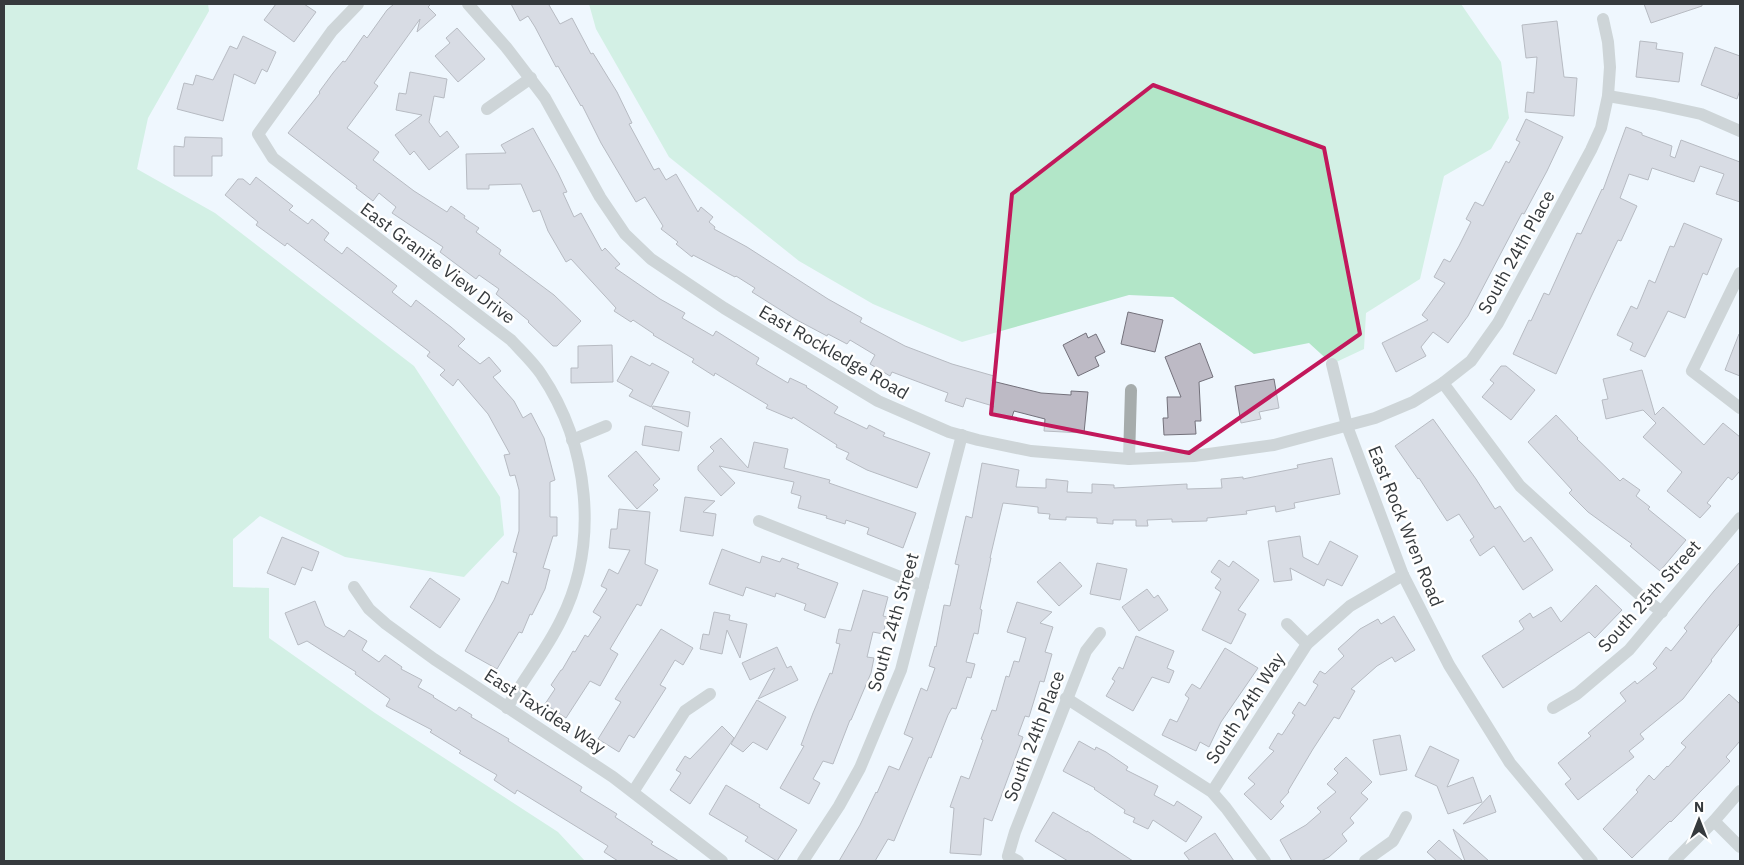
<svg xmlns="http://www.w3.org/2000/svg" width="1744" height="865" font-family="'IBM Plex Sans',sans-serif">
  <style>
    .green { fill: #b2e6c8 }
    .building { fill: #bdbac5; stroke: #73717b }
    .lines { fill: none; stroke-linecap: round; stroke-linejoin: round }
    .street { stroke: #a6acac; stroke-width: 12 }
    .marked { fill: none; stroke: #c2185b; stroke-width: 4; stroke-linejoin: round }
    .labels { text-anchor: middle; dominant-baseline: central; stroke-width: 5; stroke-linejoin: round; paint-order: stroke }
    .street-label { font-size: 18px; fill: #363a3d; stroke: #fff }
  </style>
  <rect width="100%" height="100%" fill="#eff7fe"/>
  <!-- green -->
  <g class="green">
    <polygon points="4,4 208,4 209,11 148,118 137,169 215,213 414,366 500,497 504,535 464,577 345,557 260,516 233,539 233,587 269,588 269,638 375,713 558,832 585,861 4,861"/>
    <polygon points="589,4 1461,4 1501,62 1509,118 1491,149 1444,176 1420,279 1366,313 1364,349 1332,364 1309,343 1254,354 1173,297 1129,295 962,342 873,304 799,261 669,157 596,29"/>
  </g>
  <!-- building -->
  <g class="building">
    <polygon points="276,4 304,4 316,12 294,42 264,20"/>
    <polygon points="394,4 431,4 428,7 436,15 417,32 420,19 374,83 378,86 347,128 379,152 373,160 414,191 447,212 451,206 465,216 464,218 479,228 476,232 501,250 499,254 554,295 581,321 557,346 553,346 528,322 529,321 496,294 499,289 479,275 476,279 440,252 443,247 392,213 396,207 379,193 373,201 356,188 357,186 288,133 320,93 319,92 333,73 343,61 345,62 364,35 367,38 387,10"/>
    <polygon points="511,4 551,4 549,5 560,24 572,18 591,54 593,53 617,92 632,123 629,124 654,170 659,168 666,180 676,174 698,212 701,207 713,217 709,222 715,227 714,229 747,247 828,299 862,318 860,322 905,346 952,364 994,376 992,381 1041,393 1071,395 1071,391 1088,392 1084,433 1044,431 1045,419 1014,411 1011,420 991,414 993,406 966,398 963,407 945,401 948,393 892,372 890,376 870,364 875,355 850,340 847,344 828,334 827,336 795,319 752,292 755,288 736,276 735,277 693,255 692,257 676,244 678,242 661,229 663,226 645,197 636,202 601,143 582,105 581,106 558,66 556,67 535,27 528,16 520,21"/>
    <polygon points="1644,4 1702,4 1702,6 1651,23"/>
    <polygon points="1557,21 1564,77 1577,78 1574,116 1525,112 1527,92 1534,93 1537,57 1526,58 1522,25"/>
    <polygon points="457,28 485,59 458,82 435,56 450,43 446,38"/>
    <polygon points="243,36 276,52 267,72 262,69 255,84 234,74 223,121 177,109 184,83 193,85 196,75 213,80 230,46 237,49"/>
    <polygon points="1640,41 1657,43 1656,49 1683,53 1679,82 1636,77"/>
    <polygon points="1715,47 1740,56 1740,90 1737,99 1701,85"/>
    <polygon points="410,72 447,79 444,98 434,96 429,122 440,137 447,131 459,147 429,170 414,151 410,155 395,135 422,115 396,110 399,93 406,94"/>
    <polygon points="1526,119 1563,137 1547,171 1524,214 1522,213 1468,316 1448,343 1433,332 1421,347 1426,356 1396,372 1382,343 1428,320 1422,315 1445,283 1434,277 1444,259 1450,262 1459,246 1471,222 1466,219 1475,202 1483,206 1506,161 1509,163 1520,142 1516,140"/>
    <polygon points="1626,127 1642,133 1642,135 1672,146 1670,156 1675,158 1681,140 1740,162 1740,202 1716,194 1724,174 1700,166 1694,182 1652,168 1648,180 1629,174 1620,198 1637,206 1621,241 1618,240 1591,297 1556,374 1513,354 1529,320 1531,321 1544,293 1549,295 1577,233 1581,234 1602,189 1603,190"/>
    <polygon points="533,128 558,173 567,192 563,193 574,217 581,213 602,251 605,248 620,264 615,268 660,299 685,313 682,318 713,336 716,331 759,358 756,364 788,383 790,378 807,386 806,387 838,407 834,413 867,429 869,425 885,433 883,436 930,453 917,488 867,470 846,459 849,453 836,447 837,445 793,417 792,419 766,408 768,405 715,373 714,376 692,362 694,359 653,335 654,334 633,320 631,322 614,311 616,308 571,259 566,262 548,231 540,210 533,212 521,184 489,185 489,189 467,189 466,154 506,153 501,145"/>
    <polygon points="185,137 222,138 222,156 212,156 212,176 174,176 174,146 184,147"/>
    <polygon points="256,177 293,206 289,210 308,224 312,219 329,233 324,240 342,254 347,247 397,286 392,292 411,307 416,300 451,327 465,339 458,346 480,364 489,357 501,371 493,377 514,401 523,418 531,413 544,438 555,480 550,482 550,517 557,517 557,536 553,536 543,568 550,570 545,589 532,615 530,614 522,633 519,632 497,669 465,651 494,600 502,581 508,584 517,553 513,552 519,531 519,490 515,475 510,476 504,455 510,454 488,414 458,379 453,386 440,375 445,370 427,356 430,352 287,243 285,246 256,225 258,222 225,195 238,179 243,179 250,185"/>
    <polygon points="1684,223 1722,239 1707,275 1703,273 1685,318 1668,311 1645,357 1630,350 1633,343 1617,335 1631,306 1637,309 1649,280 1655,283 1670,246 1674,247"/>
    <polygon points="1128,312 1163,320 1155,352 1121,344"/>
    <polygon points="1086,333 1088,338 1096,334 1105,352 1095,357 1099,366 1078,376 1063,345"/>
    <polygon points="1739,334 1740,334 1740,376 1725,370"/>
    <polygon points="1200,343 1213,377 1199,382 1201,421 1195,421 1196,434 1164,435 1163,418 1168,418 1167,397 1181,397 1165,357"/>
    <polygon points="612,345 613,382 571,383 571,368 578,368 578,346"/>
    <polygon points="631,356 650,366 652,363 669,372 651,407 629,396 633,390 617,381"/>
    <polygon points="1501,366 1506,366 1535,390 1511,420 1482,397 1494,383 1490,380"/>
    <polygon points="1642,370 1655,415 1663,407 1704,445 1723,423 1740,437 1740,471 1732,480 1728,477 1707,503 1711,506 1700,518 1667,491 1682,472 1643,437 1656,423 1643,410 1606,419 1602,400 1608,399 1603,379"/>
    <polygon points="1274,379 1279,408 1259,412 1261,419 1241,423 1235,386"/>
    <polygon points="653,406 690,412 688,427 652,408"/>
    <polygon points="1556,415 1578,438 1577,439 1620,481 1623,478 1640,490 1636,496 1650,507 1648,509 1686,540 1660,571 1630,546 1632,544 1588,512 1569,493 1572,490 1528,442"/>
    <polygon points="1433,419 1476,479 1495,509 1500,506 1524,542 1531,537 1553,570 1523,590 1494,546 1480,556 1470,540 1474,537 1459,514 1447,521 1419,478 1418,479 1395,446"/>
    <polygon points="645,426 682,432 679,451 642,445"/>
    <polygon points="721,438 748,468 754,442 788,449 784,468 830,480 829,483 916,513 903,548 867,534 869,528 846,520 845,524 826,518 827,516 798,508 801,496 791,493 794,482 719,466 735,483 721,496 698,470 698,466 714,451 710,447"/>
    <polygon points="636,451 660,479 653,485 658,490 637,509 608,476"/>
    <polygon points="1332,458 1340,494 1294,503 1295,508 1276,512 1275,506 1246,511 1247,514 1207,518 1207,521 1172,522 1172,519 1147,520 1148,526 1136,526 1136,520 1113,520 1113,524 1097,523 1097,518 1066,517 1066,520 1049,519 1050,514 1038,513 1038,507 1003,503 990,558 991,558 980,609 982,610 978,634 974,633 966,662 975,664 971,678 967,677 956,709 952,708 948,715 931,758 929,757 894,841 888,839 875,861 839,861 860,825 876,792 877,793 889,766 899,770 913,738 904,734 921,688 927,691 935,668 929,666 935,646 936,647 944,605 950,606 959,565 955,564 961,538 966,516 972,518 982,463 1019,470 1016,487 1046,488 1046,479 1068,481 1067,492 1092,493 1092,484 1114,485 1114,488 1187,484 1187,489 1222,488 1221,479 1243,477 1243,479 1298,468 1297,465"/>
    <polygon points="685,497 715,501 703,512 716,514 713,536 680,531"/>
    <polygon points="619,509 650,512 645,564 658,570 641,606 637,604 610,649 618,654 600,686 590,681 566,718 545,704 555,689 551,685 561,670 562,670 573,651 575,652 585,635 588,637 601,617 593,612 607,589 601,586 609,569 618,574 630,550 609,548 611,529 617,529"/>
    <polygon points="1300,536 1303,557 1318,565 1330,541 1358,556 1342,586 1327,579 1324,586 1290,568 1292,580 1274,582 1268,541"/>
    <polygon points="282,537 319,552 312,571 302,567 295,585 267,573"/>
    <polygon points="722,549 760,563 762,556 780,562 782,558 799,564 797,568 838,583 825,618 804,610 806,604 776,593 775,597 746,587 743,596 709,584"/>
    <polygon points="1219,560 1229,567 1233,561 1259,580 1238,610 1246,614 1231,644 1202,630 1221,592 1215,588 1221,579 1211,572"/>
    <polygon points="1060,562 1082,586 1059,606 1037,582"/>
    <polygon points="1740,562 1740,623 1711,660 1712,661 1683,699 1640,734 1644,739 1629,751 1634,757 1578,800 1565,784 1571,779 1558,763 1591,736 1588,733 1626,701 1620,693 1635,681 1637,684 1657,668 1653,664 1666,647 1671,651 1687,631 1684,628 1714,591"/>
    <polygon points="1097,563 1127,569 1120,600 1090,594"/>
    <polygon points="430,578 460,599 440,628 410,607"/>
    <polygon points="1596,585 1622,610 1595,638 1589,632 1503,688 1482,656 1520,632 1524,629 1519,621 1530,613 1533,618 1551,607 1561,622"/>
    <polygon points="1147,589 1154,598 1158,595 1168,610 1139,631 1122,607"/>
    <polygon points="863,590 888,597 883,616 887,617 883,634 873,632 867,657 874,658 871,673 851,720 850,720 833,764 823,761 813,779 820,783 809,804 780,788 804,746 801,745 813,713 830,673 832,674 840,644 836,643 839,629 851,631"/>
    <polygon points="315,601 325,626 344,637 349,630 367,641 362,650 379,662 385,655 402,667 401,669 422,680 418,687 434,696 433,697 456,711 459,707 472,715 471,717 509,739 508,741 582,787 580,791 617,814 615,817 653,842 651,844 679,861 618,861 604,852 608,846 517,790 515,794 494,780 497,775 459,753 461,751 430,732 432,730 386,706 390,699 355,674 356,672 307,641 298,645 285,613"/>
    <polygon points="1017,602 1052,612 1040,623 1053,627 1045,652 1052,654 1044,682 1040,681 1029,717 1025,716 1018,735 1023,737 992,821 984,818 981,855 950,853 954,808 950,807 961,776 969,779 983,740 981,739 992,710 996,711 1006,676 1009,677 1014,661 1019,662 1026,638 1007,632"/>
    <polygon points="714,612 730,615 729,620 747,624 740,658 727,630 722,654 700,649 703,634 709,635"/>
    <polygon points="1394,616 1415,650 1395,662 1392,657 1377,666 1351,689 1355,691 1339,719 1334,717 1313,749 1288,791 1289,792 1280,802 1284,806 1271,820 1244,794 1255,784 1248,778 1274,751 1269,748 1278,733 1282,735 1295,715 1292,713 1299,702 1305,706 1318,685 1313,682 1320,671 1325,674 1344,656 1338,649 1360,629 1378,619 1381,624"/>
    <polygon points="661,629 693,648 683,665 675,660 660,685 666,688 634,738 629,735 619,752 598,739 621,702 615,699"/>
    <polygon points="1136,636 1174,651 1167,668 1174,671 1169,683 1152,677 1133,711 1106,696 1115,681 1112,679 1119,667 1123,669"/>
    <polygon points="777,647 787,668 791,666 798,680 758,699 775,668 750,680 742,663"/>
    <polygon points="1225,648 1258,668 1221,722 1209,747 1200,742 1196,751 1162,735 1170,719 1177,722 1189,698 1185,695 1192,684 1200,689"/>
    <polygon points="1729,694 1740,704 1740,741 1726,757 1730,761 1671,822 1670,821 1632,858 1603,829 1638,792 1636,790 1649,775 1654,780 1667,766 1668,767 1686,747 1681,743"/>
    <polygon points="757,700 786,717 767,750 753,742 743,752 731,744"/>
    <polygon points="722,726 734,738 690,804 670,790 681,773 676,770 685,756 690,759"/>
    <polygon points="1400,735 1407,770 1380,775 1373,740"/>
    <polygon points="1079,741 1095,750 1096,747 1106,752 1128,767 1126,770 1158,786 1154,795 1174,806 1177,801 1202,817 1186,842 1153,820 1148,829 1133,822 1135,818 1124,813 1125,810 1094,789 1095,788 1063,771"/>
    <polygon points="1430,746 1459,760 1447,787 1473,777 1482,802 1448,814 1437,786 1415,776"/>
    <polygon points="1346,757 1372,782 1361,793 1368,799 1350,818 1354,823 1342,834 1347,841 1329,857 1321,861 1292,861 1280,840 1306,825 1321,812 1317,808 1336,792 1327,784 1338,773 1334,769"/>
    <polygon points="726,785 760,805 759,807 797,830 777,861 745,841 748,837 709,814"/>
    <polygon points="1490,795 1496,812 1463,824"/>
    <polygon points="1053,812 1087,832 1087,831 1133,861 1068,861 1035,841"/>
    <polygon points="1453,829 1489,861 1465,861"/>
    <polygon points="1215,833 1234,861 1190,861 1184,853"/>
    <polygon points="1439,840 1448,848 1463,861 1437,861 1427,852"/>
  </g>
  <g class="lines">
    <!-- street -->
    <g class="street">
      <path d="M358,4L332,31L258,134L273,158L511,340C521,351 533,362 541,374C589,445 600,543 561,620C546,651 524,678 507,708"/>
      <polyline points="468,4 506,47 545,98 600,197 625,234 651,259 724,308 878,401 949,432 978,440 1031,451 1129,459 1194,456 1274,445 1375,418 1413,402 1443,383 1471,361 1498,323 1591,150 1601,128 1608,96 1610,67 1608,42 1603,19"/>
      <polyline points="1608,96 1655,104 1701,114 1740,131"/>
      <polyline points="487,109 531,78"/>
      <polyline points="1740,273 1692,371 1740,408"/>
      <polyline points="1332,364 1347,426 1403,575 1449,665 1510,763 1592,861"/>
      <polyline points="1443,383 1520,486 1641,596 1662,612"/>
      <polyline points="572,440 606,426"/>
      <polyline points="1129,459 1131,390"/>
      <polyline points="759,521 923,586"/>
      <polyline points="354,587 369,609 386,624 434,659 613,777 722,861"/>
      <polyline points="1287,624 1307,644"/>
      <polyline points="1066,698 1212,792 1226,808 1265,861"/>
      <polyline points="1553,708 1577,694 1629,650 1740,518"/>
      <polyline points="633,792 685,711 710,694"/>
      <polyline points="1212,792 1307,644 1350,606 1403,575"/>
      <polyline points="1714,821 1740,847"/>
      <polyline points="803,861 839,806 860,768 901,670 962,435"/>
      <polyline points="1018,861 1008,856 1015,832 1086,651 1100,633"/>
      <polyline points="1365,861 1393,841 1406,817"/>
      <polyline points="1674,861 1714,821 1740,791"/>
    </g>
  </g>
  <!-- marked area -->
  <path d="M0 0H1744V865H0ZM1153,85L1324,148L1360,334L1189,453L991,414L1012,194Z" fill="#eff7fe" fill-opacity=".55" fill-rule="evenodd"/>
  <path class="marked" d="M1153,85L1324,148L1360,334L1189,453L991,414L1012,194Z"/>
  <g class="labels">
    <!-- street labels -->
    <g class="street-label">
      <text transform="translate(1516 252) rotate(-61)">South 24th Place</text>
      <text transform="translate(438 263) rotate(37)">East Granite View Drive</text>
      <text transform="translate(834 352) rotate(30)">East Rockledge Road</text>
      <text transform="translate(1406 526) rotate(68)">East Rock Wren Road</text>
      <text transform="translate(1649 596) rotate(-48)">South 25th Street</text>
      <text transform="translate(893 622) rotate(-74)">South 24th Street</text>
      <text transform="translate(1245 708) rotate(-57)">South 24th Way</text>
      <text transform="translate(545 711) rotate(33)">East Taxidea Way</text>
      <text transform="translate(1034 736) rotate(-69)">South 24th Place</text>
    </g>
  </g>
  <!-- border -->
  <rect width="1744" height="865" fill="none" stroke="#363a3d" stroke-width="10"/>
  <!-- north arrow -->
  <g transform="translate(1699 820)" stroke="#ffffff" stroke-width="4" paint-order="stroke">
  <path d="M0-4L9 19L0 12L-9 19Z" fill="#363a3d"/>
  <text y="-8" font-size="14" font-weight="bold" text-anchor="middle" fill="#363a3d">N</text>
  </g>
</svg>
